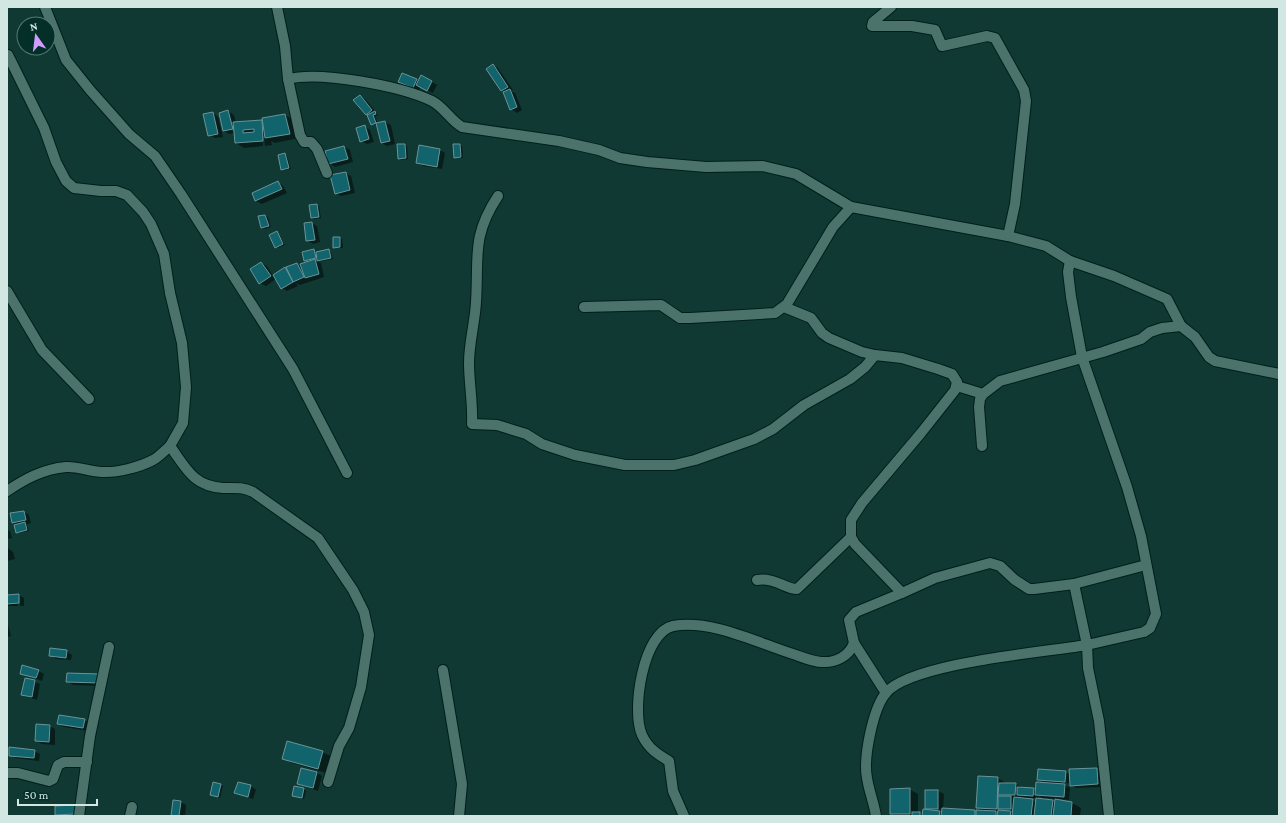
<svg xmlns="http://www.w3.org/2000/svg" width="1286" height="823" font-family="'Crimson Pro',serif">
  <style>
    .shadow { fill: #0007; fill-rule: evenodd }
    .building { fill: #11636c; stroke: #6a9499; fill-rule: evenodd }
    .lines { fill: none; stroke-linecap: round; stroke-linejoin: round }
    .street-casing { stroke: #011f1a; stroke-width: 12 }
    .street { stroke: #4b736b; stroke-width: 10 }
  </style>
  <rect width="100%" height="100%" fill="#103933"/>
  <!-- shadow -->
  <g class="shadow">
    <polygon points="493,65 498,68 513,90 511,91 515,93 522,110 517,113 511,109 504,92 487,69"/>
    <polygon points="402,74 419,81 432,82 437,85 433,93 420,87 419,91 399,82"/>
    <polygon points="360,96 365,99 377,113 378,115 375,116 378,124 385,122 391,125 395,144 387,146 382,143 377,125 372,124"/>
    <path d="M228,111L234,115L236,123L263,121L285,115L294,120L299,138L275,143L271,141L272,145L244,148L236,143L235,133L229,134L224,131ZM229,126L235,129V132L228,128ZM262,136H264L265,146H263Z"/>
    <polygon points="213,113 218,117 223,137 215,138 209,135"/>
    <polygon points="364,126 370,130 374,142 367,144 361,141"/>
    <polygon points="405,145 407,146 408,159 401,160 399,158"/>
    <polygon points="460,145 462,146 463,158 457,158 454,157"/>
    <polygon points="420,146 440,150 445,153 442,169 423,166 417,162"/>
    <polygon points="344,147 350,150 353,162 335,167 329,163"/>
    <polygon points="285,155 287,156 291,169 284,170 282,169"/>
    <polygon points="345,173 351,176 355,193 341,196 335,193"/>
    <polygon points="278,182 283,186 287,193 262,204 256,201 253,194"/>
    <polygon points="317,205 319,206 321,218 314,219 312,217"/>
    <polygon points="265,216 268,217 271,227 265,229 262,228"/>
    <polygon points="312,223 317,226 320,242 313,244 307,240"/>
    <polygon points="277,232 285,245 278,248 276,247"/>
    <polygon points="340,238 342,239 343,248 337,248 334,247"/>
    <polygon points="314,250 316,253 329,251 331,252 333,259 318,262 321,263 324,277 300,285 296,283 298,286 287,291 282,288 276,279 266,286 260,283 261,263 267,266 273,276 285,269 289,271 297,264 302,267 309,262 305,260"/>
    <polygon points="24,512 29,515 31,523 27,524 29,531 19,533 17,532 17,525 13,523"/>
    <polygon points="7,530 10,531 12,538 7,539"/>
    <polygon points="8,548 13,552 15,559 7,561"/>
    <polygon points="19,595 24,598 24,606 20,606 20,597 18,597 18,606 7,606 7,596"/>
    <polygon points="7,621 11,636 7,637"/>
    <polygon points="66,651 72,655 71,660 56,659 50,655"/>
    <polygon points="39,671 44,674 42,681 21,673"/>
    <polygon points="105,678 105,686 73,685 67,681"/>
    <polygon points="26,679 40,684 37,700 22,695"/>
    <polygon points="84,720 90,723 89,731 64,727 58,724"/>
    <polygon points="50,726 55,729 55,745 42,744 36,741"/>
    <polygon points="34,751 40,754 39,761 15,758 10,755"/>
    <polygon points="322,752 331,756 326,773 292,763 283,758"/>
    <path d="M1096,769L1102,772L1103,787L1076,788L1061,779L1060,781L1067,785L1063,784L1070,788L1069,800L1045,798V800L1039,796L1038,799L1072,803L1081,808L1080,816H895L891,813L909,789L918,794V813L923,815L931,811L926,808V791H938L944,794L943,809L977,813L982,811L977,808L978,777L998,778L1007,784H1016L1021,787L1036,790L1047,784L1038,779L1039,770L1066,772L1070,774ZM1030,798H1037L1036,802Z"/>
    <polygon points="317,773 322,776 318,791 298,784"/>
    <polygon points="221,785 223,786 220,798 212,795"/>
    <polygon points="251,786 256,790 253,799 236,793"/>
    <polygon points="304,789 306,791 304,799 293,796"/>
    <polygon points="181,802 186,805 185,816 172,816"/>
    <polygon points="56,807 81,816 59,816 56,814"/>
  </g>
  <!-- building -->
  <g class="building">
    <polygon points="493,64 508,87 501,91 486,69"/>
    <polygon points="402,73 417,79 413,88 398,82"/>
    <polygon points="421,75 432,81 427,91 416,85"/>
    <polygon points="510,89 517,107 510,110 503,92"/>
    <polygon points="360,95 372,110 366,115 353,100"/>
    <polygon points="228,110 233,129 223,131 219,113"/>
    <polygon points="375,111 376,114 373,115 376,123 371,125 367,115"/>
    <polygon points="213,112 218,134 208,136 203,114"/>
    <polygon points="285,114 290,134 265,138 262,118"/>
    <path d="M262,120L263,141L235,143L233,122ZM254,129V132L243,133V130Z"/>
    <polygon points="385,121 390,141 381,143 376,123"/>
    <polygon points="365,125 369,139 360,142 356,128"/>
    <polygon points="397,144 405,144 406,158 398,159"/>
    <polygon points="453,144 460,144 461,157 454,158"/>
    <polygon points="419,145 440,149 437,167 416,163"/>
    <polygon points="344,146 348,159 328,164 325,151"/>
    <polygon points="285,153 289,168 281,170 278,155"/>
    <polygon points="346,172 350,190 335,194 330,175"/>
    <polygon points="278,181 282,189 255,201 252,193"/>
    <polygon points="317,204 319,217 311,218 309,205"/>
    <polygon points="265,215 269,226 261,228 258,216"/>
    <polygon points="312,222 315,240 306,241 304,223"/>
    <polygon points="277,231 283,244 275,248 269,235"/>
    <polygon points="333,237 340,237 340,247 333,248"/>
    <polygon points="314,249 316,258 304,261 302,252"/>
    <polygon points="329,249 331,258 317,261 316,252"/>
    <polygon points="315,259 319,274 305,278 300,264"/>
    <polygon points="261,262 271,276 259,284 250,269"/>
    <polygon points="297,263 304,277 293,282 286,267"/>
    <polygon points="285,267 293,282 281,289 273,275"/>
    <polygon points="24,511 26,520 12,523 10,513"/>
    <polygon points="25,522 27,530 16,533 14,525"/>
    <polygon points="19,594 19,603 7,604 7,595"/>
    <polygon points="50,648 67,650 66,658 49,656"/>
    <polygon points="22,665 39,670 36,678 20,674"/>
    <polygon points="67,673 100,674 99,683 66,682"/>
    <polygon points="25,678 35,680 32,697 21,695"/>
    <polygon points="59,715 85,719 83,728 57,724"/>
    <polygon points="36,724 50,725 49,742 35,741"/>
    <polygon points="287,741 323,751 318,769 282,759"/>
    <polygon points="9,747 35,750 34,758 9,756"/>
    <polygon points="301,768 317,772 313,788 297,784"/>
    <polygon points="1097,768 1098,784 1070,786 1069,769"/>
    <polygon points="1038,769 1066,771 1065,782 1037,780"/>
    <polygon points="978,776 998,777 997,809 976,808"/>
    <polygon points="213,782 221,784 218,797 210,795"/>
    <polygon points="238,782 251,785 248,797 234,793"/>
    <polygon points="1036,782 1065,784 1064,797 1035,795"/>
    <polygon points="999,783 1016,783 1015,795 998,795"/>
    <polygon points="294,786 304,788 302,798 292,796"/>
    <polygon points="1017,787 1034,788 1033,796 1017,795"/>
    <polygon points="910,788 910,814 890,814 890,789"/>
    <rect x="925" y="790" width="13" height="19"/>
    <rect x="998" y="796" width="13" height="13"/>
    <polygon points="1014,797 1033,799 1031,816 1012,816"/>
    <polygon points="1036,798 1053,800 1051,816 1034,816"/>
    <polygon points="1055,799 1072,802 1071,816 1053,816"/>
    <polygon points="173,800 181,801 179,816 171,816"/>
    <polygon points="76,805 76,814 55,815 55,806"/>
    <polygon points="942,808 975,810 975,816 941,816"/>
    <polygon points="923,809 940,811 939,816 922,816"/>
    <polygon points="976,810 996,811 996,816 976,816"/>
    <polygon points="998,810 1011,811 1010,816 997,816"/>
    <rect x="912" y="812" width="8" height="4"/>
  </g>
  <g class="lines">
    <!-- street casing -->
    <g class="street-casing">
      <g id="street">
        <polyline points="45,7 66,60 90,90 129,134 155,156 181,194 293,369 347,473"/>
        <polyline points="277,7 285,46 288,79 300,135 304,142 311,142 317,149 327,173"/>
        <polyline points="891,7 873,22 872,26 912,26 935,30 942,46 987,36 995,38 1024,90 1026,101 1015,204 1008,236"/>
        <polyline points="8,55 44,128 56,162 66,181 74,188 101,191 116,191 127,195 143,212 151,224 164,254 170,293 182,343 186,387 183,423 170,446"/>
        <path d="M288,79C321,71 401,86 432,101C444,107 450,120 462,127L559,141L599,150L620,158L647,162L706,167L763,166L796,174L851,207L1008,236L1046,246L1070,261L1114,276L1167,299L1181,326"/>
        <path d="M498,196C471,237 479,257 476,302C475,322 469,343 469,363C469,383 473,403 472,424L497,425L526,434L542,444L575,455L625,465H674L695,460L754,439L773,429L804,405L850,379L865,367L875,355L902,358L938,369L952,374L957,382L955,390L921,433L862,503L851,520V537L855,544L902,593"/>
        <polyline points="1070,261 1068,272 1071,297 1082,357 1127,487 1141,536 1156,614 1150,628 1144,632 1087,645 1074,584"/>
        <polyline points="7,291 42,350 89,399"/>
        <polyline points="584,307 661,305 680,318 690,318 775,313 787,304 833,227 851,207"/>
        <polyline points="784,307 811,318 822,333 829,338 862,352 875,355"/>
        <polyline points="957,386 983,394"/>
        <polyline points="982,446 979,407 980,399 983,394 1000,381 1103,352 1141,339 1150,332 1162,328 1181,326 1195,337 1209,357 1215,361 1279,374"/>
        <path d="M7,491C25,479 43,469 66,467C78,466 90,472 102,472C117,473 140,467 153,460C159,457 164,451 170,446C186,468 193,486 223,488C235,488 243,487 253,492L318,538L353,590L364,612L369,635L361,687L349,728L339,746L328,782"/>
        <path d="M757,580C775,577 787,590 797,589L851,537"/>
        <polyline points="443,670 462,784 459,816"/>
        <polyline points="886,693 854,643 849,620 856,612 902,593 935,578 990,563 1000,566 1015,580 1029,589 1034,589 1074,584 1146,565"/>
        <polyline points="7,773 18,773 49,781 53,779 58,765 64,762 87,762"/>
        <polyline points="79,816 90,736 109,647"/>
        <polyline points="130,816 132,807"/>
        <path d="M684,816L673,791L669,761C657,754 648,748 642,735C631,711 643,632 673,626C711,619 758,643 793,654C802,657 813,662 822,662C836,663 849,656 854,643"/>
        <path d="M876,816C874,803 869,791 867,778C863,758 873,708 886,693C910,663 1046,652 1087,645L1088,668L1099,721L1109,816"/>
      </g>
    </g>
    <!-- street -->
    <use href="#street" class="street"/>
  </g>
  <!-- border -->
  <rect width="1286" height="823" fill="none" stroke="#d2e7e2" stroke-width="16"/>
  <!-- north arrow -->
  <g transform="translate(36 36) rotate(346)"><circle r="19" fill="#042f29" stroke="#567973"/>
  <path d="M0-3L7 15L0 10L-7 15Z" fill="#d09dff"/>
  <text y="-6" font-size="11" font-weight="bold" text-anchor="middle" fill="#d2e7e2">N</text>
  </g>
  <!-- scale -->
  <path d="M18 799v6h79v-6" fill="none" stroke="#d2e7e2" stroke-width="2"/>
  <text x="24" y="799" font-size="12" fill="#d2e7e2" stroke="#042f29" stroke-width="3" paint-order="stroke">50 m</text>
</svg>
